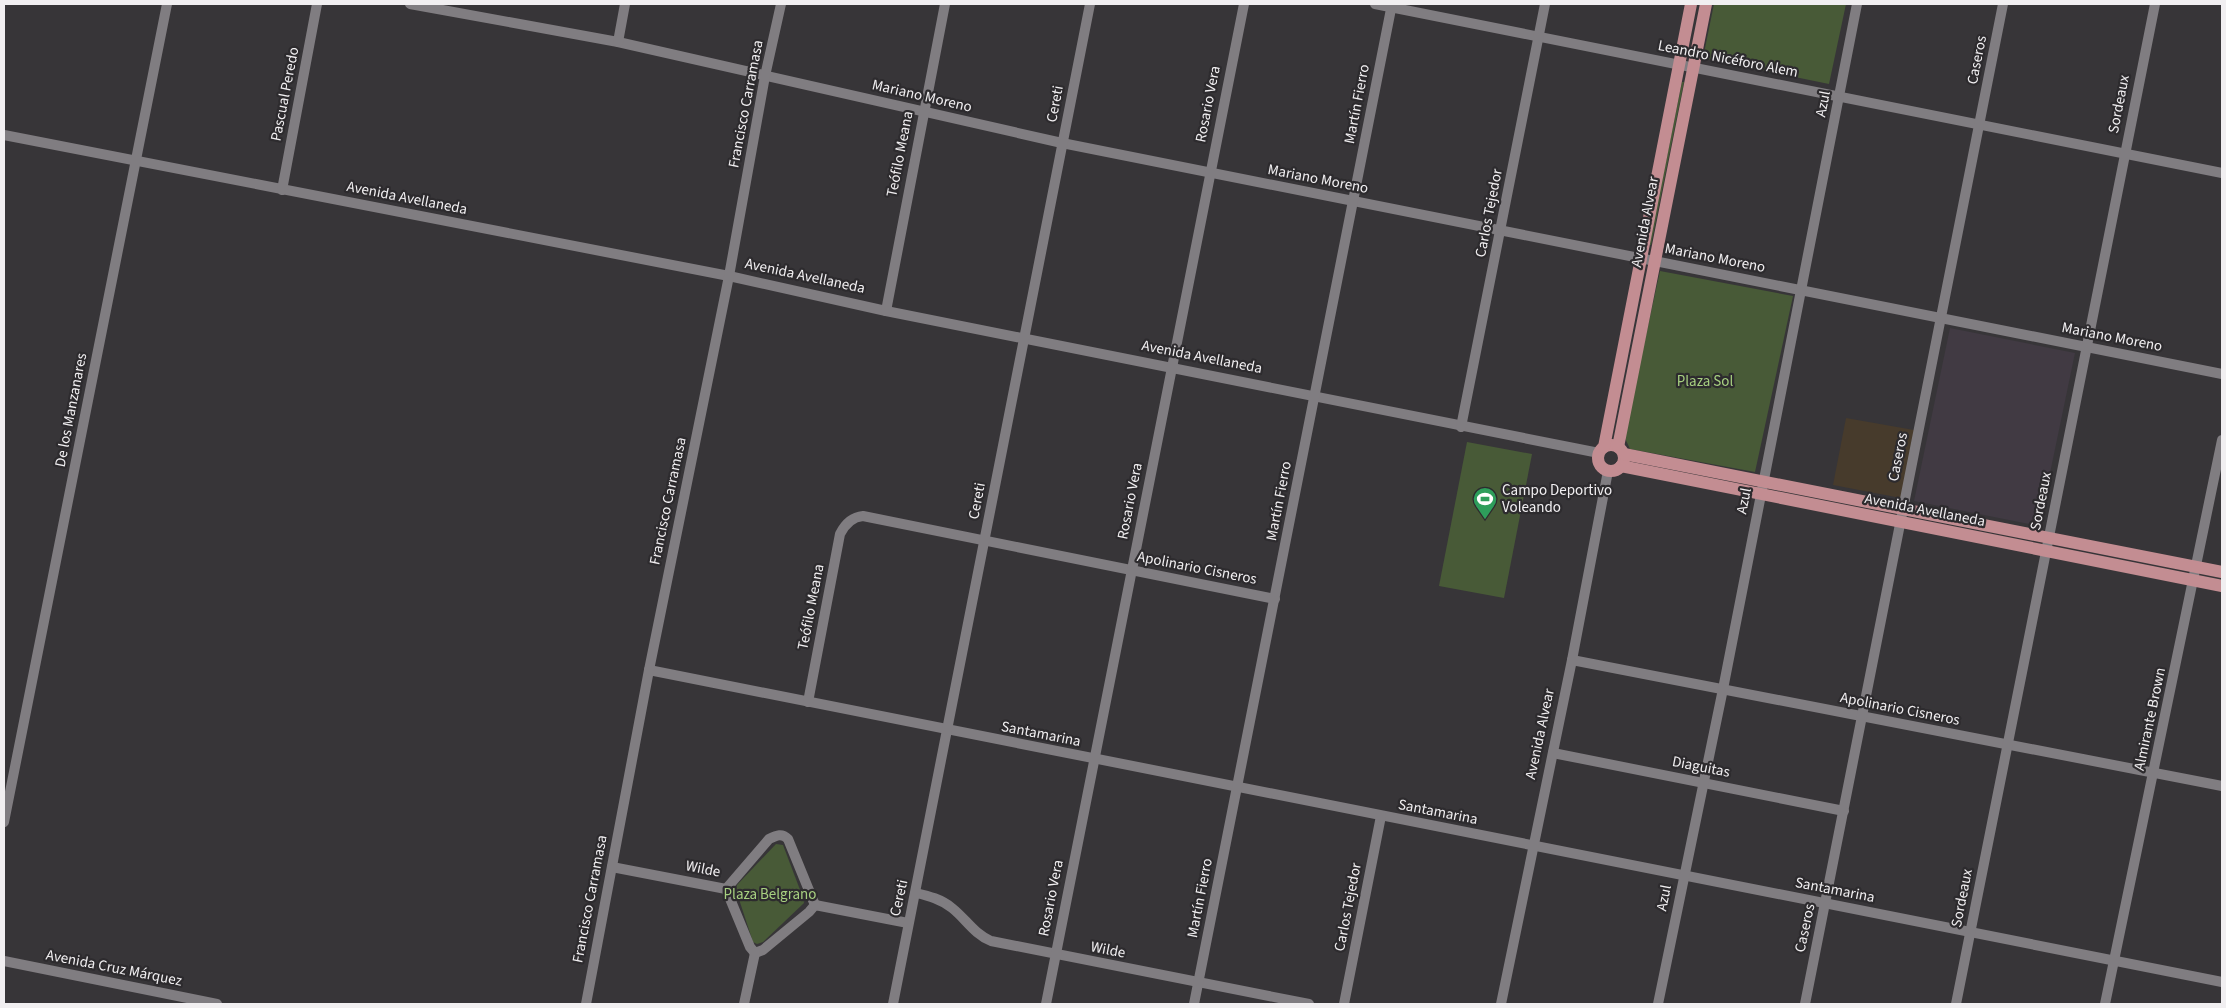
<svg xmlns="http://www.w3.org/2000/svg" width="2226" height="1008" font-family="'Source Sans 3',sans-serif">
  <style>
    .built { fill: #413a43 }
    .education { fill: #473b2c }
    .green { fill: #485a37 }
    .lines { fill: none; stroke-linecap: round; stroke-linejoin: round }
    .minor { stroke: #807d81; stroke-width: 10 }
    .major { stroke: #c38d92; stroke-width: 12 }
    .labels { text-anchor: middle; dominant-baseline: central; stroke-width: 4.5; stroke-linejoin: round; paint-order: stroke }
    .street-label { font-size: 15px; fill: #f1eff1; stroke: #2d2b2e }
    .park-label { font-size: 15px; fill: #a7d080; stroke: #2d2b2e }
    .poi-label { font-size: 15px; fill: #f1eff1; stroke: #2d2b2e; text-anchor: start }
  </style>
  <rect width="100%" height="100%" fill="#373538"/>
  <!-- built -->
  <polygon class="built" points="1950,328 2075,353 2039,526 1914,501"/>
  <!-- education -->
  <polygon class="education" points="1846,418 1914,430 1901,498 1833,485"/>
  <!-- green -->
  <g class="green">
    <polygon points="1714,4 1846,4 1829,84 1703,58"/>
    <polygon points="1682,82 1684,82 1651,245 1649,245"/>
    <polygon points="1660,271 1793,296 1755,472 1630,449 1624,436"/>
    <polygon points="1467,442 1532,454 1504,598 1439,586"/>
    <polygon points="776,844 783,845 802,895 804,903 763,942 757,944 753,942 736,890 737,885"/>
  </g>
  <g class="lines">
    <!-- minor -->
    <g class="minor">
      <polyline points="410,4 618,42 1062,143 2222,374"/>
      <polyline points="1375,4 2222,173"/>
      <polyline points="618,42 625,4"/>
      <polyline points="4,135 729,276 886,311 1599,453"/>
      <polyline points="282,190 317,4"/>
      <polyline points="886,311 945,4"/>
      <polyline points="1461,427 1545,4"/>
      <polyline points="1572,660 2222,786"/>
      <polyline points="649,670 2222,982"/>
      <path d="M808,702L840,534C845,524 852,517 863,516L1275,599"/>
      <polyline points="1553,753 1844,811"/>
      <polyline points="4,822 167,4"/>
      <polyline points="612,867 726,889 750,947 755,953 763,950 809,912 815,905 908,923"/>
      <path d="M726,889L769,839C777,835 782,833 788,839L815,905"/>
      <path d="M916,893C929,896 941,899 952,908C966,919 974,934 991,941L1309,1004"/>
      <polyline points="4,961 217,1004"/>
      <polyline points="586,1004 649,670 729,276 765,76 781,4"/>
      <polyline points="744,1004 755,953"/>
      <polyline points="893,1004 1090,4"/>
      <polyline points="1046,1004 1244,4"/>
      <polyline points="1194,1004 1392,4"/>
      <polyline points="1344,1004 1381,816"/>
      <polyline points="1501,1004 1572,660 1608,471"/>
      <polyline points="1658,1004 1723,689 1857,4"/>
      <polyline points="1805,1004 2003,4"/>
      <polyline points="1956,1004 2155,4"/>
      <polyline points="2105,1004 2222,440"/>
    </g>
    <!-- major -->
    <g class="major">
      <circle cx="1611" cy="458" r="13"/>
      <polyline points="1604,447 1691,4"/>
      <polyline points="1618,447 1706,4"/>
      <polyline points="1624,454 2222,572"/>
      <polyline points="1621,466 2222,586"/>
    </g>
  </g>
  <!-- icons -->
  <defs>
    <g id="stadium-pin" transform="scale(1.25)"><path d="M0 17L-7.5 6A9.5 9.5 0 1 1 7.5 6Z" fill="#2e9e5b" stroke="#2d2b2e"/><path d="M0-5a6.5 5 0 1 0 0 10a6.5 5 0 1 0 0-10ZM-3.5-1.8h7v3.6h-7Z" fill="#fff"/></g>
  </defs>
  <g fill-rule="evenodd">
    <use href="#stadium-pin" x="1485" y="499"/>
  </g>
  <g class="labels">
    <!-- street labels -->
    <g class="street-label">
      <text transform="translate(1728 59) rotate(11)">Leandro Nicéforo Alem</text>
      <text transform="translate(1977 60) rotate(-79)">Caseros</text>
      <text transform="translate(285 94) rotate(-79)">Pascual Peredo</text>
      <text transform="translate(922 96) rotate(13)">Mariano Moreno</text>
      <text transform="translate(746 104) rotate(-79)">Francisco Carramasa</text>
      <text transform="translate(1055 104) rotate(-79)">Cereti</text>
      <text transform="translate(1208 104) rotate(-79)">Rosario Vera</text>
      <text transform="translate(1357 104) rotate(-79)">Martín Fierro</text>
      <text transform="translate(1823 104) rotate(-79)">Azul</text>
      <text transform="translate(2119 104) rotate(-79)">Sordeaux</text>
      <text transform="translate(900 154) rotate(-79)">Teófilo Meana</text>
      <text transform="translate(1318 179) rotate(11)">Mariano Moreno</text>
      <text transform="translate(407 198) rotate(11)">Avenida Avellaneda</text>
      <text transform="translate(1489 213) rotate(-79)">Carlos Tejedor</text>
      <text transform="translate(1645 222) rotate(-79)">Avenida Alvear</text>
      <text transform="translate(1715 258) rotate(11)">Mariano Moreno</text>
      <text transform="translate(805 276) rotate(12)">Avenida Avellaneda</text>
      <text transform="translate(2112 337) rotate(11)">Mariano Moreno</text>
      <text transform="translate(1202 357) rotate(11)">Avenida Avellaneda</text>
      <text transform="translate(71 410) rotate(-79)">De los Manzanares</text>
      <text transform="translate(1898 457) rotate(-79)">Caseros</text>
      <text transform="translate(668 501) rotate(-78)">Francisco Carramasa</text>
      <text transform="translate(977 501) rotate(-79)">Cereti</text>
      <text transform="translate(1130 501) rotate(-79)">Rosario Vera</text>
      <text transform="translate(1279 501) rotate(-79)">Martín Fierro</text>
      <text transform="translate(1744 501) rotate(-79)">Azul</text>
      <text transform="translate(2041 501) rotate(-79)">Sordeaux</text>
      <text transform="translate(1925 510) rotate(11)">Avenida Avellaneda</text>
      <text transform="translate(1197 568) rotate(11)">Apolinario Cisneros</text>
      <text transform="translate(811 607) rotate(-79)">Teófilo Meana</text>
      <text transform="translate(1900 709) rotate(11)">Apolinario Cisneros</text>
      <text transform="translate(2150 719) rotate(-78)">Almirante Brown</text>
      <text transform="translate(1041 734) rotate(11)">Santamarina</text>
      <text transform="translate(1540 734) rotate(-78)">Avenida Alvear</text>
      <text transform="translate(1701 767) rotate(11)">Diaguitas</text>
      <text transform="translate(1438 812) rotate(11)">Santamarina</text>
      <text transform="translate(703 869) rotate(11)">Wilde</text>
      <text transform="translate(1835 890) rotate(11)">Santamarina</text>
      <text transform="translate(899 898) rotate(-77)">Cereti</text>
      <text transform="translate(1051 898) rotate(-79)">Rosario Vera</text>
      <text transform="translate(1200 898) rotate(-79)">Martín Fierro</text>
      <text transform="translate(1664 898) rotate(-79)">Azul</text>
      <text transform="translate(1962 898) rotate(-79)">Sordeaux</text>
      <text transform="translate(590 899) rotate(-79)">Francisco Carramasa</text>
      <text transform="translate(1348 907) rotate(-79)">Carlos Tejedor</text>
      <text transform="translate(1805 928) rotate(-78)">Caseros</text>
      <text transform="translate(1108 950) rotate(11)">Wilde</text>
      <text transform="translate(114 968) rotate(11)">Avenida Cruz Márquez</text>
    </g>
    <!-- park labels -->
    <g class="park-label">
      <text x="1705" y="381">Plaza Sol</text>
      <text x="770" y="894">Plaza Belgrano</text>
    </g>
    <!-- poi labels -->
    <g class="poi-label">
      <text x="1502" y="490">Campo Deportivo<tspan x="1502" dy="17">Voleando</tspan></text>
    </g>
  </g>
  <!-- border -->
  <rect width="2226" height="1008" fill="none" stroke="#f1eff1" stroke-width="10"/>
</svg>
